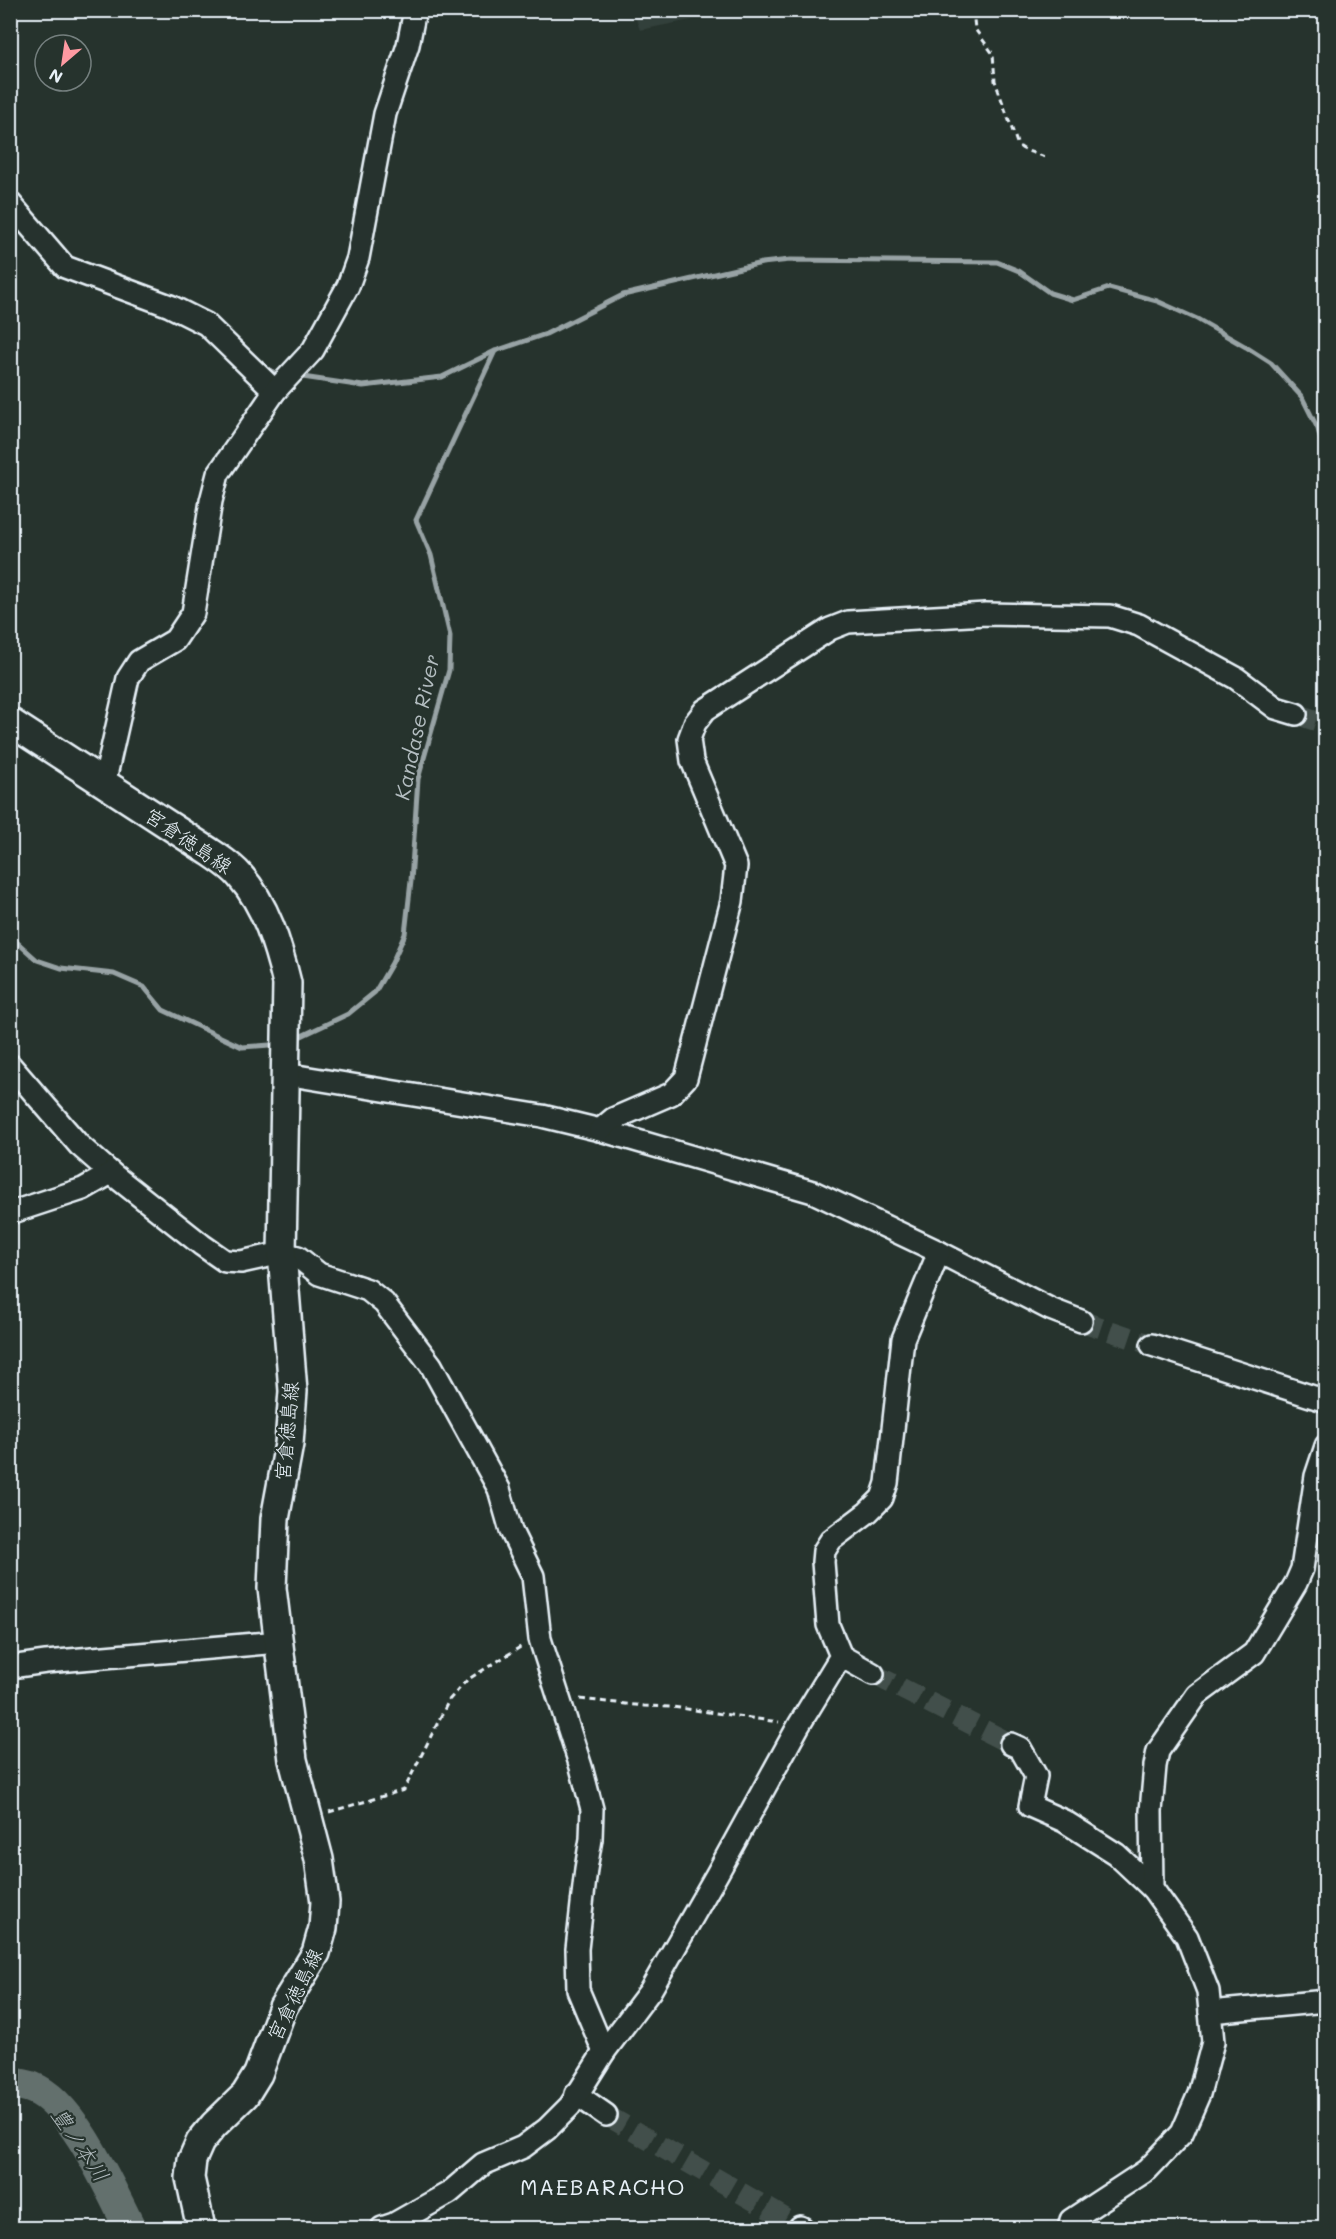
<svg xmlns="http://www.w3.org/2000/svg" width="1336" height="2239" font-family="Mali,'Klee One',sans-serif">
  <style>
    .built { fill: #333f3a }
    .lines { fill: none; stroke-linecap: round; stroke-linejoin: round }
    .stream { stroke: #98a3a5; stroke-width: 5 }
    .river { stroke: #636f6d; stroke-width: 32 }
    .minor-tunnel { stroke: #43504b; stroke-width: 21; stroke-dasharray: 21 10; stroke-linecap: butt }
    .minor-casing { stroke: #e8f1f8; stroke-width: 26 }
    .major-casing { stroke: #e8f1f8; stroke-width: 32 }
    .path { stroke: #e8f1f8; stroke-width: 3; stroke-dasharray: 6 4.5; stroke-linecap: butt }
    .minor { stroke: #26332d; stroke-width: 21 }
    .major { stroke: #26332d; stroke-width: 27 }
    .labels { text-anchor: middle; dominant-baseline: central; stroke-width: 4.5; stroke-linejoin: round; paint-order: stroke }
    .street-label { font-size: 20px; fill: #e8f1f8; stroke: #26332d }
    .water-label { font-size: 21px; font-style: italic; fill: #b3bdc0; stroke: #26332d }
    .quarter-label { font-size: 22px; letter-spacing: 1.5px; fill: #e8f1f8; stroke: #26332d }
  </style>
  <rect width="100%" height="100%" fill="#26332d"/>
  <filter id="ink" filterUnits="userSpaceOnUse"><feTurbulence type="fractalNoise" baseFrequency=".0167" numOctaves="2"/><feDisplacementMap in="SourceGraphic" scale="12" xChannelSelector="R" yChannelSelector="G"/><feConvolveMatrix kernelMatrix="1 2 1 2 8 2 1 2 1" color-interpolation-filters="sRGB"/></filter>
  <g filter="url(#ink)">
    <!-- built -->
    <polygon class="built" points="633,11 633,10 737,11 640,30"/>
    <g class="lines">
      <!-- stream -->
      <g class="stream">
        <polyline points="262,366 275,373 284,374"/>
        <polyline points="296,376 363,386 442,377 495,351 546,334 623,295 762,263 790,260 997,262 1019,271 1050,293 1073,300 1109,288 1157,301 1197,319 1246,347 1271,363 1302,397 1318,429 1326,460"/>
        <polyline points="10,936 37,960 61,968 114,974 144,987 163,1010 242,1047 270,1045"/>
        <polyline points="293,1040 348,1014 375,992 392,963 405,934 411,881 418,779 449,670 450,636 431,555 416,520 495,351"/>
      </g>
      <!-- river -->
      <path class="river" d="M10,2083C18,2084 26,2085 33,2088C73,2103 111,2191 130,2228"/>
      <!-- minor-tunnel -->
      <g class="minor-tunnel">
        <polyline points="1296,714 1326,724"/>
        <polyline points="1081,1321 1152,1345"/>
        <polyline points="873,1674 1011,1744"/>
        <polyline points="606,2115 800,2227"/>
      </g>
      <!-- minor casing -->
      <g class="minor-casing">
        <g id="minor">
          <polyline points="10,203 65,267 170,306 206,324 275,391"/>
          <polyline points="104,784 128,678 139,661 175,640 193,613 211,501 218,474 275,391 313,350 348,286 358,258 385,114 408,45 415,10"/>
          <polyline points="10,1065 79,1145 111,1173 202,1245 225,1261 241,1262 282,1253 298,1257 319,1274 368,1290 384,1303 431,1365 499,1489 511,1531 533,1576 540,1639 581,1767 592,1809 591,1839 586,1869 577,1949 578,1990 604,2052"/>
          <polyline points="285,1074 542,1116 600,1130 813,1192 939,1252 1050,1309 1081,1321"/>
          <polyline points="600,1130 613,1119 671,1094 686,1078 732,901 736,866 692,761 689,739 695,723 705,710 830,629 848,622 986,614 1110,616 1139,625 1236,678 1276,708 1296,714"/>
          <polyline points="10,1213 83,1189 111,1173"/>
          <polyline points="1152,1345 1326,1401"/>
          <polyline points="841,1656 873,1674"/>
          <polyline points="10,1667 46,1662 279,1642"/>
          <polyline points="1011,1744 1020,1748 1036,1776 1030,1806 1064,1821 1116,1854 1152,1888"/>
          <polyline points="1210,2012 1326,2001"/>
          <polyline points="576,2094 606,2115"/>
          <polyline points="800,2227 802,2228"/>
          <polyline points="382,2228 394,2224 449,2193 483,2164 523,2147 547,2129 570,2106 604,2052 650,1991 717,1874 799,1725 841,1656 828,1625 823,1562 824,1551 831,1540 868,1512 882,1498 887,1483 903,1339 939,1252"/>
          <polyline points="1069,2228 1071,2220 1147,2170 1182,2133 1199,2094 1213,2042 1208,1991 1187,1937 1152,1888 1151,1811 1155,1766 1158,1751 1197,1695 1254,1653 1296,1583 1302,1569 1316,1476 1326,1446"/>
        </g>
      </g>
      <!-- major casing -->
      <g class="major-casing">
        <path id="major" d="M10,722L210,852C220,859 232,866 240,876C266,905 278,946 287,983L282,1253L293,1391L289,1444L275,1519L272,1588L293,1760L319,1859L325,1902L323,1928L316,1953L283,2007L258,2074L245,2095L214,2125L200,2142L192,2160L190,2178L201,2228"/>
      </g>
      <!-- path -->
      <g class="path">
        <path d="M973,10L975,29L993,54L995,81L1017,143C1023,153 1038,152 1048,159"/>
        <polyline points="580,1699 644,1706 673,1707 779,1722"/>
        <polyline points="329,1812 404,1790 449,1700 467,1680 522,1646"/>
      </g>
      <!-- minor -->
      <use href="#minor" class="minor"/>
      <!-- major -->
      <use href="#major" class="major"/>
    </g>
  </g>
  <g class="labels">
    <!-- street labels -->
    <g class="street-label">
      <text transform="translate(189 840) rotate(34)">宮倉徳島線</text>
      <text transform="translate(286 1431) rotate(-85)">宮倉徳島線</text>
      <text transform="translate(294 1994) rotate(-64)">宮倉徳島線</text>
    </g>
    <!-- water labels -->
    <g class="water-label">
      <text transform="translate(416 727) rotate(-78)">Kandase River</text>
      <text transform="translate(81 2144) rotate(56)">豊ノ本川</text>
    </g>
    <!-- quarter labels -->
    <g class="quarter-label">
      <text x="603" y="2186">MAEBARACHO</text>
    </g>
  </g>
  <!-- margin -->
  <rect width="1336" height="2239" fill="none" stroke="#26332d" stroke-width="36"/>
  <rect x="18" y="18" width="1300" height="2203" fill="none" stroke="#e8f1f8" stroke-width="2" filter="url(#ink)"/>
  <!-- north arrow -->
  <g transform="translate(63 63) rotate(209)"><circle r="28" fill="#26332d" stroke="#747f7e" stroke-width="1.5"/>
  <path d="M0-4.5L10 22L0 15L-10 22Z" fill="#ff9aa2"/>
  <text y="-9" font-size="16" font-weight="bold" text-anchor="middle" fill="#e8f1f8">N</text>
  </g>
</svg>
